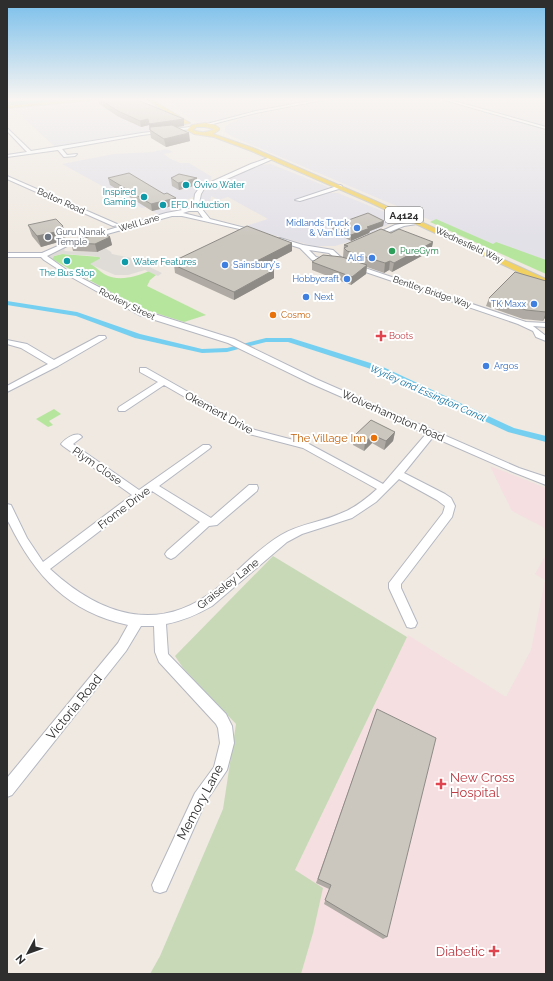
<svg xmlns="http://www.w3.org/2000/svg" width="553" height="981" font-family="Raleway,sans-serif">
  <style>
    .industrial { fill: #e3e1e8 }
    .medical { fill: #f5dfe0 }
    .green { fill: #b6e59e }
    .cemetery { fill: #c8d9b8 }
    .plaza { fill: #dfdcd8 }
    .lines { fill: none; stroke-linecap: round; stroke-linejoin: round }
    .canal { fill: #75cff0; fill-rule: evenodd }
    .minor-casing { stroke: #b4b7c1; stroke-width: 2 }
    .major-casing { stroke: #c9c9c9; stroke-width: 2 }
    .minor { fill: #fff; fill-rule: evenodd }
    .major { fill: #f2d163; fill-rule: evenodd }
    .wall { fill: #afaba4 }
    .shaded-wall { fill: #8e8b86 }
    .building { fill: #cbc7bf; stroke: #8e8b86 }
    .culture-dot { fill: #0f9aa8; stroke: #fff; stroke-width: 1.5 }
    .shop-dot { fill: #3f7fe0; stroke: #fff; stroke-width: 1.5 }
    .worship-dot { fill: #6b7280; stroke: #fff; stroke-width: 1.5 }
    .leisure-dot { fill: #2e9e5b; stroke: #fff; stroke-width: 1.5 }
    .food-dot { fill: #e8710a; stroke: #fff; stroke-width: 1.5 }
    .health-dot { fill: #e0444e; stroke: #fff; stroke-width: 1.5 }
    .labels { text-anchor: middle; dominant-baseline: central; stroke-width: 4; stroke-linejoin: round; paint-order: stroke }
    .far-culture-label { font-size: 9px; fill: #0d838f; stroke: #fff; text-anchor: start }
    .far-street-label { font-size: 9px; fill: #2e2e2e; stroke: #fff }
    .far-shop-label { font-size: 9px; fill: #366cbe; stroke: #fff; text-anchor: end }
    .far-worship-label { font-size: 9px; fill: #5b616d; stroke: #fff; text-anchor: start }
    .far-leisure-label { font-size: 9px; fill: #27864d; stroke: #fff; text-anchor: start }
    .far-food-label { font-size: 9px; fill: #c56008; stroke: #fff; text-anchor: start }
    .far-health-label { font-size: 9px; fill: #be3a42; stroke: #fff; text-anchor: start }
    .shield { fill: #fff; stroke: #6d6d6d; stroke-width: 1 }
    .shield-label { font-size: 10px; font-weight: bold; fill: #2e2e2e }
    .far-water-label { font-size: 10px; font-style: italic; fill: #0d6fa3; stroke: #fff }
    .street-label { font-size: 11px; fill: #2e2e2e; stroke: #fff }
    .food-label { font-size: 11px; fill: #c56008; stroke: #fff; text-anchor: end }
    .near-street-label { font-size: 13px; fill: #2e2e2e; stroke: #fff }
    .near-health-label { font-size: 13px; fill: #be3a42; stroke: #fff; text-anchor: start }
  </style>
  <rect width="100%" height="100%" fill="#efe9e1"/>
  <!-- industrial -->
  <g class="industrial">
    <polygon points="125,99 186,125 56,148 15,110"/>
    <polygon points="168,99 546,99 546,269 233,137 225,132 225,127 230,123 243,118 313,103 308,102 258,111 208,123 201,123 188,118"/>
    <polygon points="166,149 173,152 164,154 169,158 180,163 189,163 212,177 211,180 201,185 193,197 182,202 186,206 159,215 146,207 142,208 62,164 114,154 152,152"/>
    <polygon points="271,164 328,187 326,191 332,193 338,193 392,215 398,220 366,235 348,242 335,246 314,246 243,227 268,219 228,197 219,200 211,196 210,205 207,209 200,204 200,199 204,191 261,165"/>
  </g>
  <!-- medical -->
  <g class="medical">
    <polygon points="490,466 546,488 546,531 543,527 512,511"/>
    <polygon points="546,555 546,974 301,974 313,933 295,870 407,637 408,635 506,697 531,650 545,580 535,574"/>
  </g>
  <!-- green -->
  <g class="green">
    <polygon points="56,99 91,99 7,106 7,102"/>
    <polygon points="436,219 493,244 496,242 546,260 546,274 430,222"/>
    <path d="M62,254L100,257V260L91,264C96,267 99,271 104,274C118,282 135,277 149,271L156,275L150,280L147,286L206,315L184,322L149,311L121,298L52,259L54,256Z"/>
    <polygon points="54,409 61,414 49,421 53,425 48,427 36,419"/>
  </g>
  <!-- cemetery -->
  <polygon class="cemetery" points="273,556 407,637 295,870 323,888 313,933 301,974 150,974 160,956 223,809 236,724 183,668 175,656"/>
  <!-- plaza -->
  <polygon class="plaza" points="63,247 66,247 64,250 65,251 84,252 96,252 105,248 111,252 112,254 131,258 162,273 158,276 145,270 128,275 115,275 90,264 101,258 95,256 62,254 54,256 52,259 49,260 49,256 51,253"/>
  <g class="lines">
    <!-- canal -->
    <polygon class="canal" points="7,301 77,312 140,334 202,349 227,348 266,338 291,338 383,367 514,428 546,436 546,442 508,432 377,371 288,342 266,342 227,352 202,353 135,338 76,316 7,305"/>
    <!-- minor casing -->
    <g class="minor-casing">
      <g id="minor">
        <polygon points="320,99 328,99 256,113 205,126 203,125 256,111"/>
        <polygon points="441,99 447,99 546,127 546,129"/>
        <polygon points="190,127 191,129 142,135 62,149 67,155 77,154 75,156 64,157 58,150 7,157 7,155 27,152 7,131 7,128 31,151 142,133"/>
        <path d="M271,157L275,158L204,189L201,194L198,208L202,209L210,219L257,231V233L182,216H172L71,244L47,256L68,271L145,311L234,339L316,379L519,468L546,477V485L513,472L433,437L404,473L445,494L451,498L455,506L452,517L401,584V588L417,623L415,627L411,628L407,627L389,588V583L443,513L445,506L437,500L399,479L376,502L352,518L302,534L287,542L212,606C198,614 183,621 166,624L168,654L226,714L232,726L234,743L227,770L205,803L166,891L160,893L154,891L152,885L195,793L214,767L220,743L218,728L216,724L159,662L155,652L154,626H141L126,651L12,795L7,797V778L118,643L128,625C68,612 35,576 9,523L7,520V504L11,505L27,538L43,562L132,495L63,446L61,444C65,439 74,433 80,435L82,437L73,444L139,490L203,445H209L211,447L209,449L159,486L211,518L249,485H257L258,488L257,491L217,525L209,526L175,557L171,559L167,557L165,554L167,551L200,522L152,491L50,569C100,615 158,635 216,589C238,572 257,549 281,535C301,523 324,522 344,512C356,507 367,498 377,489L303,448L249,434L164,385L125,411H119L118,409L119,407L158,382L140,372V368H146L255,430L309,444L383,484L426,434L310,383L228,343L139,315L64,273L44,260L41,257H7V253H42L67,242L166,213L193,208L195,194L200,187L251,164ZM189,211H198L203,218L183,213Z"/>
        <polygon points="7,176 117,224 118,225 113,226 7,179"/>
        <polygon points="340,185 342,186 342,188 300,201 295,200"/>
        <polygon points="421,220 423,221 423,223 404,226 374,238 371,236 395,225"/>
        <polygon points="280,238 303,245 333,250 346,262 341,263 329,253 309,250 316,257 331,261 328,263 312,260 300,248 278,241 278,239"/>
        <polygon points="353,264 526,322 546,323 546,327 533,326 546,336 546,341 536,337 533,331 518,324 351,267 350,266"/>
        <polygon points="99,336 105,336 106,338 58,366 7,392 7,386 48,364 21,348 7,344 7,340 27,344 54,360"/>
      </g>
    </g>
    <!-- major casing -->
    <g class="major-casing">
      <g id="major">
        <polygon points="87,99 107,99 7,108 7,106"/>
        <polygon points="146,99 151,99 190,123 185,124"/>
        <path d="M205,123L215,125L219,128V130L213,134L253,148L373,200L546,279V285L369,202L249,150L214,137L194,134L187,130L192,125ZM196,127H205L214,129C207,133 200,133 193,130Z"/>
      </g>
    </g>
    <!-- minor -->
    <use href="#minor" class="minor"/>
    <!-- major -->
    <use href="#major" class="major"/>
  </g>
  <!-- wall -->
  <g class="wall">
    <polygon points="98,99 135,99 184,126 176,127 190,141 166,147 151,138 149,125 141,127 119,117 99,104"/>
    <polygon points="108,178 164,194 176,198 176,205 152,211 110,185"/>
    <polygon points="171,178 197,185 179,190 172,186"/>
    <polygon points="384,221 383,226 370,231 369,233 351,241 332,231 332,226"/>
    <polygon points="28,225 66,237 61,238 62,241 41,247 32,236"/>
    <polygon points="391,233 433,242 431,251 392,272 389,270 384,273 367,267 366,274 351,285 312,270 312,262 343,257 344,245"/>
    <polygon points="110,237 112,245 97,252 73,251 71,243"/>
    <polygon points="292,243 292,251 264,266 274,270 274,278 234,300 175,273 174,265 179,263 178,259"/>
    <polygon points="546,281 546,316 543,321 523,319 486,306 489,298"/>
    <polygon points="395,432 393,441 384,450 372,443 364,451 353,445 354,436"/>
    <polygon points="377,709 387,937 383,939 324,904 329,889 316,883"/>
  </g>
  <!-- shaded-wall -->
  <g class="shaded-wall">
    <polygon points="148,119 149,125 141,127 140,121"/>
    <polygon points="184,119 184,126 150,130 149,124"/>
    <polygon points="189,133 190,141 166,147 164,139"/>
    <polygon points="197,178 197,185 179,190 178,183"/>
    <polygon points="176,198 176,205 152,211 151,204"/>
    <polygon points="384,221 383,226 370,231 369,233 351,241 351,235 367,227"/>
    <polygon points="63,226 66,237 61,238 62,241 41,247 37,236 57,228"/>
    <polygon points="110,237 112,245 97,252 95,244"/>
    <polygon points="433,242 431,251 392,272 394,263"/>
    <polygon points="292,243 292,251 256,270 255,262"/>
    <polygon points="390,261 389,270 384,273 385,263"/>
    <polygon points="367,265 366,274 351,285 352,277"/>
    <polygon points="274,270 274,278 234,300 234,292"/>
    <polygon points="546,312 546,316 543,321"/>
    <polygon points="395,432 393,441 384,450 386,441"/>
    <polygon points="373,435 372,443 364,451 365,442"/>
  </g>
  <!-- building -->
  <g class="building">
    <polygon points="99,99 135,99 184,119 149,124 148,119 140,121 118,111"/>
    <polygon points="172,125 189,133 164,139 150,130 150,127"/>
    <polygon points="129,173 164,194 167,193 176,198 151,204 108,178"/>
    <polygon points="179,174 197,178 178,183 171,178"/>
    <polygon points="368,213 384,221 367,227 370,228 351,235 332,226"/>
    <polygon points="56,219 63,226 57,228 60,231 37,236 28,225"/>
    <polygon points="247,226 292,243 255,262 274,270 234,292 174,265 182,261 178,259"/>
    <polygon points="381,229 391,233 399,229 433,242 394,263 390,261 385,263 347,251 344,248 348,246 344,245"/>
    <polygon points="102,232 110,237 95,244 71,243"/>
    <polygon points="323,255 342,257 367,265 352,277 312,262"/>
    <polygon points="515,272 546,281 546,312 526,310 489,298"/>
    <polygon points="371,420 395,432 386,441 373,435 365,442 354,436"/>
    <polygon points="377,709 436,738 387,937 325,900 331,885 318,879"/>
  </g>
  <!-- sky -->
  <linearGradient id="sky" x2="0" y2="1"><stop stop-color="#7abfeb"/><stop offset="0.42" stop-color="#f8f5f2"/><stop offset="1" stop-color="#f8f5f2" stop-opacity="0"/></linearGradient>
  <rect width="553" height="236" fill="url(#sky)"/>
  <!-- markers -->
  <g class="culture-dot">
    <circle cx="186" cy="185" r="4"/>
    <circle cx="144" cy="197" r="4"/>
    <circle cx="163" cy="205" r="4"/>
    <circle cx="67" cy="261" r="4"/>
    <circle cx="125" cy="262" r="4"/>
  </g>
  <g class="shop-dot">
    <circle cx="357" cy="228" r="4"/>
    <circle cx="372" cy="258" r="4"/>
    <circle cx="225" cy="265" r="4"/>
    <circle cx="347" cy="279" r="4"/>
    <circle cx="306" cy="297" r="4"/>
    <circle cx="534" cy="304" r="4"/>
    <circle cx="486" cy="366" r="4"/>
  </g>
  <circle class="worship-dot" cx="48" cy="237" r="4"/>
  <circle class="leisure-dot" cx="392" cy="251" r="4"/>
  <g class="food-dot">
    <circle cx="273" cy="315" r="4"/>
    <circle cx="374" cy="438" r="4"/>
  </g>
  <g class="health-dot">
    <path d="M379 330h4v4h4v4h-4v4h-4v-4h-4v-4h4z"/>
    <path d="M439 778h4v4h4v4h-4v4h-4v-4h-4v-4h4z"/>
    <path d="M492 945h4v4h4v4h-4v4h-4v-4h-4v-4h4z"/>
  </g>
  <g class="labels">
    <!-- far-culture labels -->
    <g class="far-culture-label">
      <text x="194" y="185">Ovivo Water</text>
      <text x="136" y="192" text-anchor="end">Inspired<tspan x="136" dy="10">Gaming</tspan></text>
      <text x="171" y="205">EFD Induction</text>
      <text x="133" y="262">Water Features</text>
      <text x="67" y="273" text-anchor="middle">The Bus Stop</text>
    </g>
    <!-- far-street labels -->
    <g class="far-street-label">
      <text transform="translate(61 201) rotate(24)">Bolton Road</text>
      <text transform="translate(139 223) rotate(-16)">Well Lane</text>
      <text transform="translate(469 245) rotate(25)">Wednesfield Way</text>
      <text transform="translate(432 292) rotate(19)">Bentley Bridge Way</text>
      <text transform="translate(127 304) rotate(26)">Rookery Street</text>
    </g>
    <!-- far-shop labels -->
    <g class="far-shop-label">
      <text x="349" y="223">Midlands Truck<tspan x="349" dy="10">&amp; Van Ltd</tspan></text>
      <text x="364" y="258">Aldi</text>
      <text x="233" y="265" text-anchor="start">Sainsbury's</text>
      <text x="339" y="279">Hobbycraft</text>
      <text x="314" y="297" text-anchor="start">Next</text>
      <text x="526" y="304">TK Maxx</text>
      <text x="494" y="366" text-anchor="start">Argos</text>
    </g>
    <!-- far-worship labels -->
    <g class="far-worship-label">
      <text x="56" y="232">Guru Nanak<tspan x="56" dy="10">Temple</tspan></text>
    </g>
    <!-- far-leisure labels -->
    <g class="far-leisure-label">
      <text x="400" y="251">PureGym</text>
    </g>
    <!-- far-food labels -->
    <g class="far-food-label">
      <text x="281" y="315">Cosmo</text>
    </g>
    <!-- far-health labels -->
    <g class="far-health-label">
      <text x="389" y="336">Boots</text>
    </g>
    <!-- shield labels -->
    <rect class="shield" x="385" y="207" width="38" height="16" rx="3"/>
    <g class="shield-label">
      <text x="404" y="215">A4124</text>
    </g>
    <!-- far-water labels -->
    <g class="far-water-label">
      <text transform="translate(428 393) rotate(24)">Wyrley and Essington Canal</text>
    </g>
    <!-- street labels -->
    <g class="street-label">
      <text transform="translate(219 413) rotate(29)">Okement Drive</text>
      <text transform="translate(393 416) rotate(24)">Wolverhampton Road</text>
      <text transform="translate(97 466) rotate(35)">Plym Close</text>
      <text transform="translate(124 508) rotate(-37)">Frome Drive</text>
      <text transform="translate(228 584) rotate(-38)">Graiseley Lane</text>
    </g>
    <!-- food labels -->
    <g class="food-label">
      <text x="366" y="438">The Village Inn</text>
    </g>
    <!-- near-street labels -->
    <g class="near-street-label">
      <text transform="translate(74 707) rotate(-51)">Victoria Road</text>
      <text transform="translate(200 802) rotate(-62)">Memory Lane</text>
    </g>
    <!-- near-health labels -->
    <g class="near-health-label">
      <text x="450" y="777">New Cross<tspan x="450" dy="15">Hospital</tspan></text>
      <text x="485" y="951" text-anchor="end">Diabetic</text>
    </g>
  </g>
  <!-- border -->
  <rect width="553" height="981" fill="none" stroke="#2e2e2e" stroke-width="16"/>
  <!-- north arrow -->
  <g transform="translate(28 953) rotate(229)" stroke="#ffffff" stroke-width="3" paint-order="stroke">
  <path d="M0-3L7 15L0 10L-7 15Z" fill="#2e2e2e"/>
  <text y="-6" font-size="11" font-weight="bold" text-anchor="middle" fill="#2e2e2e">N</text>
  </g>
</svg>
